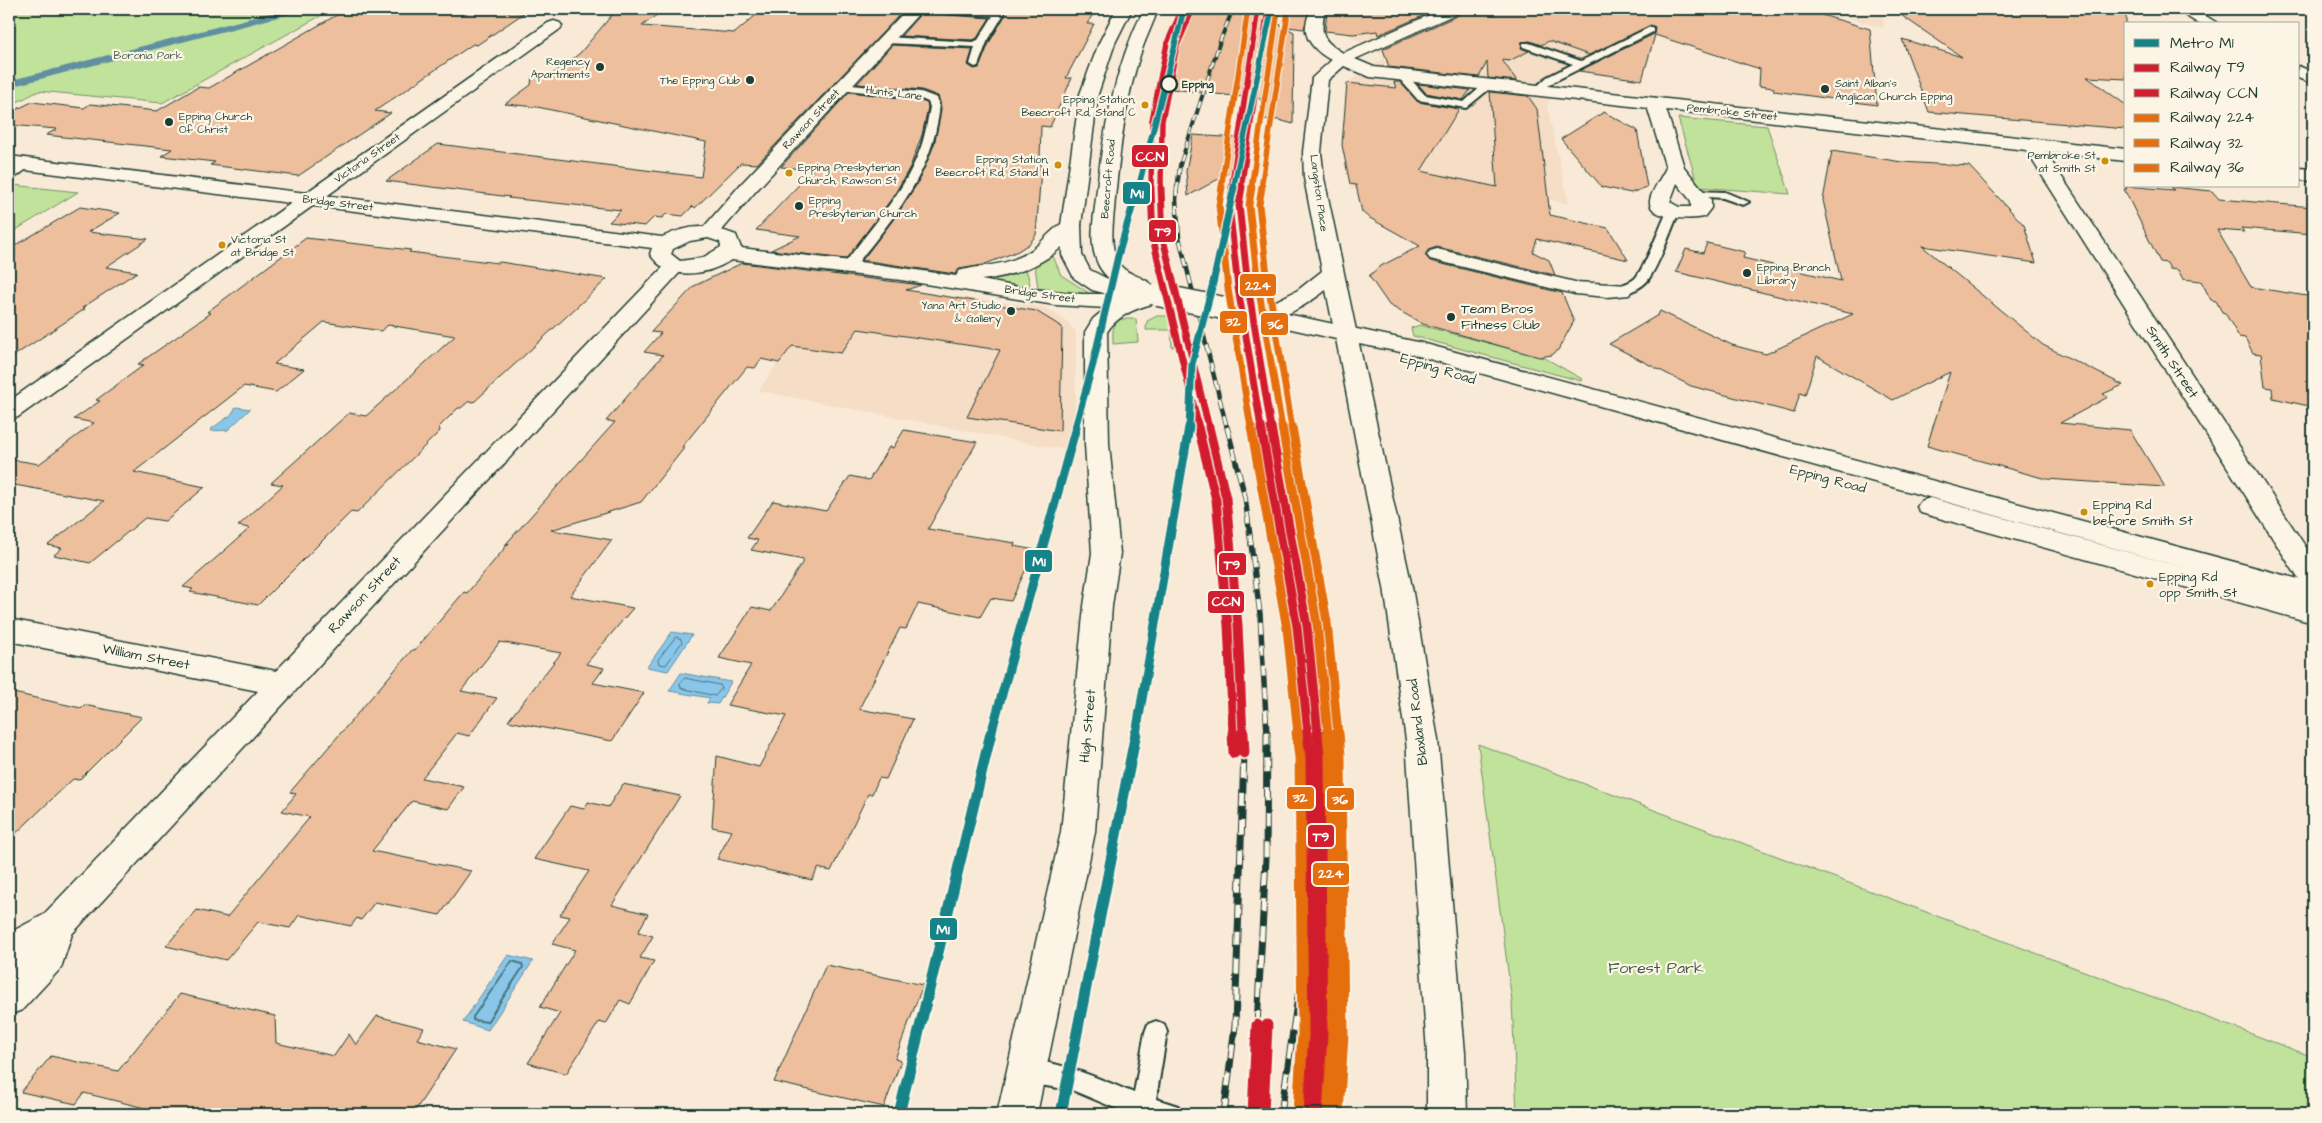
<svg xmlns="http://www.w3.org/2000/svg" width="2322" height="1123" font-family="'Architects Daughter',sans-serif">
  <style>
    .built { fill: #f5ddc6 }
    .green { fill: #c1e29b; stroke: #709068 }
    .water { fill: #8ac6ea; stroke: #5f8fa1 }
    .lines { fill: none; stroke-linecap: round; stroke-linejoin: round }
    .shore-far1 { stroke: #4a747d; stroke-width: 1 }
    .shore { stroke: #4a747d; stroke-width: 2 }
    .stream { stroke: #5f8fa1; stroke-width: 6 }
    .building { fill: #edbf9d; stroke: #1f3d34 }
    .service-casing { stroke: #1f3d34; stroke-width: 4 }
    .minor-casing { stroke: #1f3d34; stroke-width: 3 }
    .tertiary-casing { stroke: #1f3d34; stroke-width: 3 }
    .primary-casing { stroke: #1f3d34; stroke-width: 3 }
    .service { fill: #fcf5e5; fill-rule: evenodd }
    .minor { fill: #fcf5e5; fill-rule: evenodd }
    .tertiary { fill: #fcf5e5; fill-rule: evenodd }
    .primary { fill: #fcf5e5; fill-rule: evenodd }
    .rail-far3-casing { stroke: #1f3d34; stroke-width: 4 }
    .rail-far2-casing { stroke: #1f3d34; stroke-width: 4.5 }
    .rail-far1-casing { stroke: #1f3d34; stroke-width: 5.5 }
    .rail-casing { stroke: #1f3d34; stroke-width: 7 }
    .rail-far3 { stroke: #fcf5e5; stroke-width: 2.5; stroke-dasharray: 7; stroke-linecap: butt }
    .rail-far2 { stroke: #fcf5e5; stroke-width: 3; stroke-dasharray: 9; stroke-linecap: butt }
    .rail-far1 { stroke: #fcf5e5; stroke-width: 4; stroke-dasharray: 11; stroke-linecap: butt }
    .rail { stroke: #fcf5e5; stroke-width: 5; stroke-dasharray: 14; stroke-linecap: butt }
    .primary-bridge-casing { stroke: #1f3d34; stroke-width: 25; stroke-linecap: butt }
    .primary-bridge { stroke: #fcf5e5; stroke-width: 22 }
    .rail-1-far3-casing { stroke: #fcf5e5; stroke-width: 8 }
    .rail-1-far2-casing { stroke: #fcf5e5; stroke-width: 10 }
    .rail-1-far1-casing { stroke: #fcf5e5; stroke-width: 12 }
    .rail-1-casing { stroke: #fcf5e5; stroke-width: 15 }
    .rail-2-far3-casing { stroke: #fcf5e5; stroke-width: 8 }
    .rail-2-far2-casing { stroke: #fcf5e5; stroke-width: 10 }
    .rail-2-far1-casing { stroke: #fcf5e5; stroke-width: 12 }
    .rail-2-casing { stroke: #fcf5e5; stroke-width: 15 }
    .rail-3-far3-casing { stroke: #fcf5e5; stroke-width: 8 }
    .rail-3-far2-casing { stroke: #fcf5e5; stroke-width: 10 }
    .rail-3-far1-casing { stroke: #fcf5e5; stroke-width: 12 }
    .rail-3-casing { stroke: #fcf5e5; stroke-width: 15 }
    .rail-4-far3-casing { stroke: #fcf5e5; stroke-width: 8 }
    .rail-4-far2-casing { stroke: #fcf5e5; stroke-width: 10 }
    .rail-4-far1-casing { stroke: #fcf5e5; stroke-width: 12 }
    .rail-4-casing { stroke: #fcf5e5; stroke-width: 15 }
    .rail-5-far3-casing { stroke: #fcf5e5; stroke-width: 8 }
    .rail-5-far2-casing { stroke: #fcf5e5; stroke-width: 10 }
    .rail-5-far1-casing { stroke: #fcf5e5; stroke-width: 12 }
    .rail-5-casing { stroke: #fcf5e5; stroke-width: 15 }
    .rail-1-far3 { stroke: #d11f2f; stroke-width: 5.5 }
    .rail-1-far2 { stroke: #d11f2f; stroke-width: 7 }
    .rail-1-far1 { stroke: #d11f2f; stroke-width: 9 }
    .rail-1 { stroke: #d11f2f; stroke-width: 11 }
    .rail-2-far3 { stroke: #d11f2f; stroke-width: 5.5 }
    .rail-2-far2 { stroke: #d11f2f; stroke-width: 7 }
    .rail-2-far1 { stroke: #d11f2f; stroke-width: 9 }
    .rail-2 { stroke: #d11f2f; stroke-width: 11 }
    .rail-3-far3 { stroke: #e56e0f; stroke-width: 5.5 }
    .rail-3-far2 { stroke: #e56e0f; stroke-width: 7 }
    .rail-3-far1 { stroke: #e56e0f; stroke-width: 9 }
    .rail-3 { stroke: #e56e0f; stroke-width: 11 }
    .rail-4-far3 { stroke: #e56e0f; stroke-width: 5.5 }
    .rail-4-far2 { stroke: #e56e0f; stroke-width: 7 }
    .rail-4-far1 { stroke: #e56e0f; stroke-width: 9 }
    .rail-4 { stroke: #e56e0f; stroke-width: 11 }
    .rail-5-far3 { stroke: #e56e0f; stroke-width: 5.5 }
    .rail-5-far2 { stroke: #e56e0f; stroke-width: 7 }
    .rail-5-far1 { stroke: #e56e0f; stroke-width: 9 }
    .rail-5 { stroke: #e56e0f; stroke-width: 11 }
    .metro-1-far3-casing { stroke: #fcf5e5; stroke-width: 8 }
    .metro-1-far2-casing { stroke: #fcf5e5; stroke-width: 10 }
    .metro-1-far1-casing { stroke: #fcf5e5; stroke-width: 12 }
    .metro-1-casing { stroke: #fcf5e5; stroke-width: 15 }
    .metro-1-far3 { stroke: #168388; stroke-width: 5.5 }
    .metro-1-far2 { stroke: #168388; stroke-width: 7 }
    .metro-1-far1 { stroke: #168388; stroke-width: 9 }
    .metro-1 { stroke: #168388; stroke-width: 11 }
    .poi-dot { fill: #1f3d34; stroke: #fcf5e5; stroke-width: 2 }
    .stop-dot { fill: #fcf5e5; stroke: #1f3d34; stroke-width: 2.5 }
    .bus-dot { fill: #cc910a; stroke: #fcf5e5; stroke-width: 2 }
    .labels { text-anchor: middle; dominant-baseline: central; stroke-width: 4.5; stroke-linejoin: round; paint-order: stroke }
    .far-park-label { font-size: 11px; fill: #3f5e49; stroke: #fcf5e5 }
    .far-poi-label { font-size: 11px; fill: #1f3d34; stroke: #fcf5e5; text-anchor: start }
    .far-stop-label { font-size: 11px; font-weight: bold; fill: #1f3d34; stroke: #fcf5e5; text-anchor: start }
    .far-street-label { font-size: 11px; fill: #1f3d34; stroke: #fcf5e5 }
    .far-bus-label { font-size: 11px; fill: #1f3d34; stroke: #fcf5e5; text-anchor: end }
    .bus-label { font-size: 13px; fill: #1f3d34; stroke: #fcf5e5; text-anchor: start }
    .poi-label { font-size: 14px; fill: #1f3d34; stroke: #fcf5e5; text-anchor: start }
    .street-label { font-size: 14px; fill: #1f3d34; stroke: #fcf5e5 }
    .near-park-label { font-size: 16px; fill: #3f5e49; stroke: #fcf5e5 }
    .line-badge { stroke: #fcf5e5; stroke-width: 2 }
    .badge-label { font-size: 14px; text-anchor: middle; font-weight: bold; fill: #fff }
  </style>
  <rect width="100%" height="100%" fill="#f9ead7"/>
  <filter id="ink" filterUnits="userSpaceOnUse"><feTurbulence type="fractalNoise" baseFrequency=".02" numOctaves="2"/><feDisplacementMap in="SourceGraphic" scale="10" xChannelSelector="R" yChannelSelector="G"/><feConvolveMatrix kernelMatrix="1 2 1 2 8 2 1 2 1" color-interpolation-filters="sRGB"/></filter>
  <g filter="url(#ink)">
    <!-- built -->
    <g class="built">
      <polygon points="1342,9 1601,9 1662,29 1555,82 1547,105 1569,204 1481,184 1435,208 1351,189 1344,153 1347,83 1386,57 1335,27"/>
      <polygon points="1819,9 1882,9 1884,28"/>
      <polygon points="829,282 1044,307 1066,321 1076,332 1075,432 1066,450 759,391"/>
    </g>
    <!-- green -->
    <g class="green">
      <polygon points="9,9 333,9 162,103 39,91 9,106"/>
      <polygon points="1678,118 1767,126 1790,194 1698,187"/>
      <polygon points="13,185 78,192 11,233 9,233 9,188"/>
      <polygon points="1053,256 1061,275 1092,295 1038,288 1035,266"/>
      <polygon points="1020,271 1027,272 1030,284 1026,287 987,282 989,278"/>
      <polygon points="1157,316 1175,316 1180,346 1172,347 1171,330 1146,330 1147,321"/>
      <path d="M1121,319H1136L1138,342L1113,344C1113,332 1111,326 1121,319Z"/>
      <polygon points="1420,325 1545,358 1582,379 1581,381 1413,336 1411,328"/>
      <polygon points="1478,744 2313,1057 2313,1114 1517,1114 1512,1001"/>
    </g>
    <!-- water -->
    <g class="water">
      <polygon points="236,407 250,409 228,430 211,431 211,429 231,415"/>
      <polygon points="672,632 692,635 668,671 647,667"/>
      <polygon points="681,673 731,682 718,704 707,703 710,698 669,691"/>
      <polygon points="508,955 533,961 488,1030 463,1022"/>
    </g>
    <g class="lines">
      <!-- shore-far1 -->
      <g class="shore-far1">
        <polygon points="676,637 681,639 682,642 666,665 659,664 658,660"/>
        <polygon points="685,678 720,685 722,688 715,696 681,688 680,684"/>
      </g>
      <!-- shore -->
      <polygon class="shore" points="512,961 522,964 523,967 487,1022 473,1020 473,1017"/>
      <!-- stream -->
      <polyline class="stream" points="9,84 297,9"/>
    </g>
    <!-- building -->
    <g class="building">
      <polygon points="378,9 476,9 524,13 477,45 473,44 375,111 391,113 298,176 210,165 215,162 161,156 172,149 46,135 57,129 9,125 9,113 32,102 84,108 90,104 157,111 198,87 209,88 342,12 369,14"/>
      <polygon points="617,9 665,9 642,26 735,33 763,9 905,9 757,164 741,163 695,208 693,206 683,216 666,214 662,218 654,217 645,226 609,222 621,210 508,198 510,197 386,181 438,144 701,177 706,142 537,107 505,104 531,85 532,76 542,77 548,74 553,74 580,53"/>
      <polygon points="925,9 934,14 990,18 977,38 973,40 901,36"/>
      <polygon points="986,9 1096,9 1087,24 1094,24 1066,78 1072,78 1050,127 1041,126 1040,158 1041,170 1036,235 1029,244 1018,251 983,265 959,269 955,274 862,260 893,220 917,184 934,145 941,108 938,96 922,90 857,84 892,45 973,49 968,65 974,69 979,68 989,43 1006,14 1002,10"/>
      <polygon points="1197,9 1211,9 1228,15 1239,10 1252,9 1294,32 1293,124 1279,120 1259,119 1261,99 1171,89 1181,43"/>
      <polygon points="1289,9 1309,9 1304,29 1288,27"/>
      <polygon points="1327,9 1439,9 1378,35 1377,31 1353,34 1325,31"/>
      <polygon points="1465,9 1801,9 1870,29 1877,105 1774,91 1774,88 1759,86 1760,69 1655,35 1642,80 1579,71 1654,34 1655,27 1651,25 1589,55 1549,41 1541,45 1530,41 1522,42 1521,48 1529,51 1509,61 1502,60 1517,81 1488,78 1487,62 1479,77 1389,67 1383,49 1461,14"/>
      <polygon points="1892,9 2126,9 2126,79 2087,77 2126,105 2126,129 1929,112 1902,39 1962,57"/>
      <polygon points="1394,82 1400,82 1418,102 1459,109 1421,171 1497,187 1490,92 1528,96 1537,109 1550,215 1608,228 1628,260 1537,239 1533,252 1549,260 1555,275 1437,247 1428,250 1425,255 1430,261 1562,293 1574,321 1558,350 1552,355 1539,357 1423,324 1389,305 1369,276 1379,267 1420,246 1368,217 1362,212 1356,185 1350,184 1342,145 1347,83 1396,88"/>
      <polygon points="1418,84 1470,90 1463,100 1426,93"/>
      <polygon points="849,92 918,100 927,103 928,107 922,135 910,167 893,197 846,259 771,250 800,236 756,230 813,170 781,167"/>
      <polygon points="1604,112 1637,130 1647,187 1631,193 1602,187 1561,139"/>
      <polygon points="1193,135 1237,138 1231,172 1188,196 1186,171"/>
      <polygon points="1832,151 1902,162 1969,166 2024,225 2036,263 1922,246 2043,345 2123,385 2103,394 2108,397 2060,423 2130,430 2165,487 2046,479 1927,446 1950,372 1893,400 1817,356 1805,395 1800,393 1794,413 1691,386 1609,344 1658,315 1660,311 1732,345 1766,354 1853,314 1676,272 1686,249 1703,253 1707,243 1745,252 1743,258 1841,281 1823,200"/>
      <polygon points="2125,186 2174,190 2171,187 2212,191 2219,199 2313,207 2313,234 2241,228 2244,232 2217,230 2251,287 2313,297 2313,407 2273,398 2272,388 2265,387 2261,354 2253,353 2245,338 2239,337 2225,313 2222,312 2216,301 2211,300 2201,281 2183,279 2178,270 2170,269 2167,263 2160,262 2124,189 2127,189"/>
      <polygon points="80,207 120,213 88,232 148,239 106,267 137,272 82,308 85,309 9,359 9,249"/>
      <polygon points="306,238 411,250 409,252 498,263 500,262 607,279 474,402 469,401 461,408 458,408 439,427 440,431 357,513 351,512 258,605 190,592 193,589 183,587 250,528 238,526 283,485 271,483 349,413 366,416 455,336 388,325 381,331 324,322 274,364 304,369 276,392 244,386 134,472 205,487 165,521 145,518 90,563 54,555 62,548 48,545 104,501 9,484 9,459 39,464 94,423 74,419 100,401 96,400 144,365 138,364 211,313 207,312"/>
      <polygon points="742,263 921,285 906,290 1036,311 1062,327 1060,431 967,417 1000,350 858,329 841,353 792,346 779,363 761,359 755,368 747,367 682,447 685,447 641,502 551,530 612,540 570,596 633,608 586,664 604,668 593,683 644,693 612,741 508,721 561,653 500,642 461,691 497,698 469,736 457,733 422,778 464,787 448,809 412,801 372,851 471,871 440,915 375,902 361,920 357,918 351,926 299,915 290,928 258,922 226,960 166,946 197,910 227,917 310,817 282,811 296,794 290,792 412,650 415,650 464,592 467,593 509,543 505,545 615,422 606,421 663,355 644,352 661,333 651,332 694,286"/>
      <polygon points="904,430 977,442 928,529 1015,543 1014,546 1035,550 1011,601 991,598 980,617 918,604 906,629 900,628 859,709 913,719 886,779 879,778 872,794 868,794 831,871 818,868 812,880 717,859 732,831 712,827 717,756 759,767 786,716 727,705 751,665 719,658 752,607 771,611 804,560 751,550 758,540 747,538 773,501 826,511 850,476 869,480 889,447 893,448"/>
      <polygon points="9,692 81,708 84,705 142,717 79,780 73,779 9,840"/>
      <polygon points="623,784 680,796 612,905 648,914 638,932 653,936 640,958 654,961 630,1004 620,1000 606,1024 599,1022 566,1074 528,1063 560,1013 540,1007 575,950 552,944 570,917 560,915 589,871 534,859 570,806 584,809 588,802 608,807"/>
      <polygon points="826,965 923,985 895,1059 901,1061 884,1107 774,1082"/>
      <polygon points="180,994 275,1016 276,1043 334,1056 349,1034 356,1045 377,1016 424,1028 417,1039 456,1049 413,1114 169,1114 84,1093 76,1104 21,1092 51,1056 118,1071"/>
    </g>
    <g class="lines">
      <!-- service casing -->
      <g class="service-casing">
        <g id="service">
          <polygon points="929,9 966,9 1002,12 1004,14 987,42 978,66 975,67 970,64 975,47 886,43 881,40 886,37 973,42 978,40 993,16 934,12"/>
          <polygon points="1650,27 1653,28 1653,32 1555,81 1537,94 1532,91 1547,77 1573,64 1523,47 1523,43 1529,43 1581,61"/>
          <polygon points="1402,73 1406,74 1425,95 1464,102 1485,83 1489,82 1494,85 1466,108 1418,100 1397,76"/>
          <path d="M842,84L921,92L937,98C941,107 939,114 937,124C927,181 887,225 852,270L848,271L842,267C869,229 902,196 919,152C925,138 927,122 930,107L928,102L919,98L838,89V85Z"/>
          <polygon points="1697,191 1725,192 1749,202 1743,205 1723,198 1693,196 1691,194"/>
          <path d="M1673,208L1679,212C1670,232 1660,263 1648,280C1642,288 1627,295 1617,293L1615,290C1620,283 1632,284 1637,276C1648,260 1658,231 1667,212Z"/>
          <path d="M1156,1021L1164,1024L1167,1032L1156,1099L1178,1106L1182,1114H1129L1072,1090L1026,1083L1018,1080L1015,1072L1018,1064C1046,1053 1106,1082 1134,1093L1145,1032L1148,1024Z"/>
        </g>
      </g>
      <!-- minor casing -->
      <g class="minor-casing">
        <g id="minor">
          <polygon points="907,9 923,9 755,192 717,236 710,238 703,236 700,232 703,228 741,184"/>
          <path d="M1311,9H1325C1319,37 1323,41 1348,56L1350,59L1348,62C1332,66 1309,48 1306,32C1305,24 1308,16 1311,9Z"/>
          <polygon points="2175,9 2194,9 2219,24 2199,24"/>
          <polygon points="554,21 560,23 562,26 560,29 18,417 9,419 9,401 548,23"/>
          <polygon points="2298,66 2313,72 2313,84 2298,78"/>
          <path d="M1655,98L1661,99L1664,103L1684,167L1711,200V208L1704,217C1692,220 1647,220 1650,200C1652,190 1661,178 1666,168L1646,103L1649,99ZM1677,183L1691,201V207H1679L1670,202Z"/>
          <polygon points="2031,139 2037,140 2040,144 2313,558 2313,589 2303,586 2022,144 2025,140"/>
          <polygon points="24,158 31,160 33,164 16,177 9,179 9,165"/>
          <polygon points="1437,249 1575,282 1629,285 1632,290 1629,295 1607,297 1575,294 1430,259 1427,255 1430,251"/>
          <polygon points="675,260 682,262 685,266 682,270 72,934 61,968 22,1010 9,1015 9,972 16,965 9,967 9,933 43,915 258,691 9,641 9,619 276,671 668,262"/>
        </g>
      </g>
      <!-- tertiary casing -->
      <g class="tertiary-casing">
        <g id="tertiary">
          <path d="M1443,9H1463L1460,12L1355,59L1374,67L2126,149V161L1370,77L1344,66L1328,80L1321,152L1324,178L1357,335L1354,340L1346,342L1338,340L1335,335L1326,290C1311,302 1275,325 1256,321L1253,316L1256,311L1298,290L1322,271L1304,178L1303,152L1312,78L1336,56Z"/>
          <path d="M9,156L662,237C691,224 708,224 736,235L741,248L876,264L956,276L959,271C986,264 1007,267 1032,250C1046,240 1060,216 1078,221L1081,225C1058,259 1021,276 981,280L1029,289L1082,294H1139L1158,289L1166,290L1169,295L1166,300C1144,306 1119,312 1107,332L1109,444L1120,553L1112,606L1095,832L1037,1114H997L1061,832L1084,606L1092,553L1085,444V332L1093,319L1106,308L1055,305L901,280L731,260C707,276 667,282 650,254L652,248L9,168ZM708,238L720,242L721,247L702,258L680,261L671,254L673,249L690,241Z"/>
          <polygon points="2298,168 2313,169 2313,181 2298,180"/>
        </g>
      </g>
      <!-- primary casing -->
      <g class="primary-casing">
        <g id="primary">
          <path d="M1116,9H1132L1115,43L1098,94L1081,225L1082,255L1090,270L1114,282C1106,277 1099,268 1096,259C1089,240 1094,217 1096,198C1103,132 1114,68 1144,9H1158C1153,24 1145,39 1140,55C1125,101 1120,150 1115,198C1114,217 1109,240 1116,258C1123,277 1145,274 1154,288L1166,290L1169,295L1166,300L1158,301L1123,298L1092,290L1074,278L1062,255L1061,225L1080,94L1099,43Z"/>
          <polygon points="1264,309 1422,343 2313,583 2313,623 1921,513 1917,507 1921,501 1930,498 2193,570 1411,354 1359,344 1412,587 1438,740 1465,1053 1467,1114 1427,1114 1427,1053 1406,740 1384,587 1336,339 1256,321 1253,316 1256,311"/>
        </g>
      </g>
      <!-- service -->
      <use href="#service" class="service"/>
      <!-- minor -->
      <use href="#minor" class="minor"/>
      <!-- tertiary -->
      <use href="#tertiary" class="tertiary"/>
      <!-- primary -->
      <use href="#primary" class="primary"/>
      <!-- rail-far3 casing -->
      <g class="rail-far3-casing">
        <polyline id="rail-far3" points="1177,189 1180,165 1220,41 1233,9"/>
      </g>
      <!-- rail-far2 casing -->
      <g class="rail-far2-casing">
        <polyline id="rail-far2" points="1177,187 1176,200 1179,237 1227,428"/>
      </g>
      <!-- rail-far1 casing -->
      <g class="rail-far1-casing">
        <polyline id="rail-far1" points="1227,427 1245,497 1260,614 1267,734"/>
      </g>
      <!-- rail casing -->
      <g class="rail-casing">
        <g id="rail">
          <polyline points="1257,1025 1266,858 1267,733"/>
          <polyline points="1224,1114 1235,1026 1244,753"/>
          <polyline points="1281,1114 1315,879 1320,757"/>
        </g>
      </g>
      <!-- rail-far3 -->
      <use href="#rail-far3" class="rail-far3"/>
      <!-- rail-far2 -->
      <use href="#rail-far2" class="rail-far2"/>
      <!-- rail-far1 -->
      <use href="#rail-far1" class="rail-far1"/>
      <!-- rail -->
      <use href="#rail" class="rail"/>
      <!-- primary-bridge casing -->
      <g class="primary-bridge-casing">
        <polyline id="primary-bridge" points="1158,295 1264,316"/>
      </g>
      <!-- primary-bridge -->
      <use href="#primary-bridge" class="primary-bridge"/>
      <!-- rail-1-far3 casing -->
      <g class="rail-1-far3-casing">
        <g id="rail-1-far3">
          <polyline points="1161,189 1162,121 1177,46 1193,9"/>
          <polyline points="1241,189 1268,9"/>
        </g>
      </g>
      <!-- rail-1-far2 casing -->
      <g class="rail-1-far2-casing">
        <g id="rail-1-far2">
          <polyline points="1161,187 1163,239 1209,428"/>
          <polyline points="1242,187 1239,205 1248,286 1271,428"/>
        </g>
      </g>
      <!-- rail-1-far1 casing -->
      <g class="rail-1-far1-casing">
        <g id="rail-1-far1">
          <polyline points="1209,427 1226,498 1238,625 1243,734"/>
          <polyline points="1271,427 1307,626 1318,734"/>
        </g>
      </g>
      <!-- rail-1 casing -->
      <g class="rail-1-casing">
        <g id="rail-1">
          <polyline points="1243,733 1244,753"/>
          <polyline points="1318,733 1320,757 1323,1035 1318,1114"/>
          <polyline points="1253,1114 1257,1025"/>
        </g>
      </g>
      <!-- rail-2-far3 casing -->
      <g class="rail-2-far3-casing">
        <g id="rail-2-far3">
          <polyline points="1151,189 1152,120 1167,43 1182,9"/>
          <polyline points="1231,189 1258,9"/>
        </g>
      </g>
      <!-- rail-2-far2 casing -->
      <g class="rail-2-far2-casing">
        <g id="rail-2-far2">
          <polyline points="1151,187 1153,239 1199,428"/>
          <polyline points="1232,187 1229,205 1238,288 1261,428"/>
        </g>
      </g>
      <!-- rail-2-far1 casing -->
      <g class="rail-2-far1-casing">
        <g id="rail-2-far1">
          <polyline points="1198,427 1216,500 1228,626 1233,734"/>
          <polyline points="1261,427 1297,627 1308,734"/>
        </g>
      </g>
      <!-- rail-2 casing -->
      <g class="rail-2-casing">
        <g id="rail-2">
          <polyline points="1233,733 1234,753"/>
          <polyline points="1307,733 1310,758 1313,1035 1308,1113"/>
          <polyline points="1263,1114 1267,1025"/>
        </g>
      </g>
      <!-- rail-3-far3 casing -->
      <g class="rail-3-far3-casing">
        <polyline id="rail-3-far3" points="1251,189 1278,10"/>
      </g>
      <!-- rail-3-far2 casing -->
      <g class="rail-3-far2-casing">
        <polyline id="rail-3-far2" points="1252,187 1249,205 1258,285 1282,428"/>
      </g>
      <!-- rail-3-far1 casing -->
      <g class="rail-3-far1-casing">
        <polyline id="rail-3-far1" points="1282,427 1317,624 1328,734"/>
      </g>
      <!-- rail-3 casing -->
      <g class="rail-3-casing">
        <polyline id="rail-3" points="1328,733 1330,756 1333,1035 1328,1114"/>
      </g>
      <!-- rail-4-far3 casing -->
      <g class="rail-4-far3-casing">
        <polyline id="rail-4-far3" points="1221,189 1248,9"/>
      </g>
      <!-- rail-4-far2 casing -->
      <g class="rail-4-far2-casing">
        <polyline id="rail-4-far2" points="1222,187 1219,205 1228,289 1251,428"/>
      </g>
      <!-- rail-4-far1 casing -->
      <g class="rail-4-far1-casing">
        <polyline id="rail-4-far1" points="1251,427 1287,629 1298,734"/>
      </g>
      <!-- rail-4 casing -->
      <g class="rail-4-casing">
        <polyline id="rail-4" points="1297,733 1300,758 1303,1034 1298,1113"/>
      </g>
      <!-- rail-5-far3 casing -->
      <g class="rail-5-far3-casing">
        <polyline id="rail-5-far3" points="1261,189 1288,12"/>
      </g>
      <!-- rail-5-far2 casing -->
      <g class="rail-5-far2-casing">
        <polyline id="rail-5-far2" points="1262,187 1259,205 1268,283 1292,428"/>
      </g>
      <!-- rail-5-far1 casing -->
      <g class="rail-5-far1-casing">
        <polyline id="rail-5-far1" points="1292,427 1327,622 1338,734"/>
      </g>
      <!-- rail-5 casing -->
      <g class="rail-5-casing">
        <polyline id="rail-5" points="1338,733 1340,755 1343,1035 1338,1114"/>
      </g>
      <!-- rail-1-far3 -->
      <use href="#rail-1-far3" class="rail-1-far3"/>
      <!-- rail-1-far2 -->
      <use href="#rail-1-far2" class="rail-1-far2"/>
      <!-- rail-1-far1 -->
      <use href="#rail-1-far1" class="rail-1-far1"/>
      <!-- rail-1 -->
      <use href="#rail-1" class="rail-1"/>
      <!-- rail-2-far3 -->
      <use href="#rail-2-far3" class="rail-2-far3"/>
      <!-- rail-2-far2 -->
      <use href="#rail-2-far2" class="rail-2-far2"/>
      <!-- rail-2-far1 -->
      <use href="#rail-2-far1" class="rail-2-far1"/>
      <!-- rail-2 -->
      <use href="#rail-2" class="rail-2"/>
      <!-- rail-3-far3 -->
      <use href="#rail-3-far3" class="rail-3-far3"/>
      <!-- rail-3-far2 -->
      <use href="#rail-3-far2" class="rail-3-far2"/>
      <!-- rail-3-far1 -->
      <use href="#rail-3-far1" class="rail-3-far1"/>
      <!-- rail-3 -->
      <use href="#rail-3" class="rail-3"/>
      <!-- rail-4-far3 -->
      <use href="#rail-4-far3" class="rail-4-far3"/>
      <!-- rail-4-far2 -->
      <use href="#rail-4-far2" class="rail-4-far2"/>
      <!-- rail-4-far1 -->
      <use href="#rail-4-far1" class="rail-4-far1"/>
      <!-- rail-4 -->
      <use href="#rail-4" class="rail-4"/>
      <!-- rail-5-far3 -->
      <use href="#rail-5-far3" class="rail-5-far3"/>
      <!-- rail-5-far2 -->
      <use href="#rail-5-far2" class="rail-5-far2"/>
      <!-- rail-5-far1 -->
      <use href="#rail-5-far1" class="rail-5-far1"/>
      <!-- rail-5 -->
      <use href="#rail-5" class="rail-5"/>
      <!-- metro-1-far3 casing -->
      <g class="metro-1-far3-casing">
        <g id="metro-1-far3">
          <polyline points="1138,189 1184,9"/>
          <polyline points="1233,189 1272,9"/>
        </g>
      </g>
      <!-- metro-1-far2 casing -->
      <g class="metro-1-far2-casing">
        <g id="metro-1-far2">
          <polyline points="1075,428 1093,364 1118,256 1138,187"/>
          <polyline points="1189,428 1192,364 1213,283 1234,187"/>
        </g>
      </g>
      <!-- metro-1-far1 casing -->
      <g class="metro-1-far1-casing">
        <g id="metro-1-far1">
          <polyline points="991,734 1076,427"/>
          <polyline points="1136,734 1189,427"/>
        </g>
      </g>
      <!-- metro-1 casing -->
      <g class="metro-1-casing">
        <g id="metro-1">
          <polyline points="899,1114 991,733"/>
          <polyline points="1061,1114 1136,733"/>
        </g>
      </g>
      <!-- metro-1-far3 -->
      <use href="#metro-1-far3" class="metro-1-far3"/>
      <!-- metro-1-far2 -->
      <use href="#metro-1-far2" class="metro-1-far2"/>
      <!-- metro-1-far1 -->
      <use href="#metro-1-far1" class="metro-1-far1"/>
      <!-- metro-1 -->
      <use href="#metro-1" class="metro-1"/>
    </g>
  </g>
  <!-- markers -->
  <g class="poi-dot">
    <circle cx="600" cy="67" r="5"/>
    <circle cx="750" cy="80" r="5"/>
    <circle cx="1825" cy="89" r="5"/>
    <circle cx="169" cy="122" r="5"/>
    <circle cx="799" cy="206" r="5"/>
    <circle cx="1747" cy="273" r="5"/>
    <circle cx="1011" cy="311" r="5"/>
    <circle cx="1451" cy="317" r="5"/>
  </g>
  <circle class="stop-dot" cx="1169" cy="84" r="8"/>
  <g class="bus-dot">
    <circle cx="1145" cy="105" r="4.5"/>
    <circle cx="2105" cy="161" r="4.5"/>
    <circle cx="1058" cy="165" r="4.5"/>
    <circle cx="789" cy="173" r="4.5"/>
    <circle cx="222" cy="245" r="4.5"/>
    <circle cx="2084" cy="512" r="4.5"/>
    <circle cx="2150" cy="584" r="4.5"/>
  </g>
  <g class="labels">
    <!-- far-park labels -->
    <g class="far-park-label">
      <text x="148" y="55">Boronia Park</text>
    </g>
    <!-- far-poi labels -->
    <g class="far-poi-label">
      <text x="590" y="61" text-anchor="end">Regency<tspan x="590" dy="13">Apartments</tspan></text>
      <text x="740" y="80" text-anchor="end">The Epping Club</text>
      <text x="1835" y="83">Saint Alban's<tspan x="1835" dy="13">Anglican Church Epping</tspan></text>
      <text x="179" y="116">Epping Church<tspan x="179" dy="13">Of Christ</tspan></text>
      <text x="809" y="200">Epping<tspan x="809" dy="13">Presbyterian Church</tspan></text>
      <text x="1757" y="267">Epping Branch<tspan x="1757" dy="13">Library</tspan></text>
      <text x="1001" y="305" text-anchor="end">Yana Art Studio<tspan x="1001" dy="13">&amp; Gallery</tspan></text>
    </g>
    <!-- far-stop labels -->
    <g class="far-stop-label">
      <text x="1182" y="84">Epping</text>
    </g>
    <!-- far-street labels -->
    <g class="far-street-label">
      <text transform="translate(894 93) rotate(7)">Hunts Lane</text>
      <text transform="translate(1732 112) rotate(6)">Pembroke Street</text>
      <text transform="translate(811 119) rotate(-47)">Rawson Street</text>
      <text transform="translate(367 158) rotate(-35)">Victoria Street</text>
      <text transform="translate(1108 179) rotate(-85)">Beecroft Road</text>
      <text transform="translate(1319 193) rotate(82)">Langston Place</text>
      <text transform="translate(338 203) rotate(7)">Bridge Street</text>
      <text transform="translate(1040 294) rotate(8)">Bridge Street</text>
    </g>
    <!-- far-bus labels -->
    <g class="far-bus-label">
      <text x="1136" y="99">Epping Station,<tspan x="1136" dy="13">Beecroft Rd, Stand C</tspan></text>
      <text x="2096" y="155">Pembroke St<tspan x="2096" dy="13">at Smith St</tspan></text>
      <text x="1049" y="159">Epping Station,<tspan x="1049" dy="13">Beecroft Rd, Stand H</tspan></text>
      <text x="798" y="167" text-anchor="start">Epping Presbyterian<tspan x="798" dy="13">Church, Rawson St</tspan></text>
      <text x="231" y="239" text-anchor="start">Victoria St<tspan x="231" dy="13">at Bridge St</tspan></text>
    </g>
    <!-- bus labels -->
    <g class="bus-label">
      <text x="2093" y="505">Epping Rd<tspan x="2093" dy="16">before Smith St</tspan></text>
      <text x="2159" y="577">Epping Rd<tspan x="2159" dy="16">opp Smith St</tspan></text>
    </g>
    <!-- poi labels -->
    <g class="poi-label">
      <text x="1461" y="309">Team Bros<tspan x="1461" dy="16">Fitness Club</tspan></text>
    </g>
    <!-- street labels -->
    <g class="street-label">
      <text transform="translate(2172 362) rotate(57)">Smith Street</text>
      <text transform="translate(1438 369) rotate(17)">Epping Road</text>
      <text transform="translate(1828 479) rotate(15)">Epping Road</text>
      <text transform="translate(365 595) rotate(-47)">Rawson Street</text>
      <text transform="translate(146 657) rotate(11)">William Street</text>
      <text transform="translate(1418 722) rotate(-97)">Blaxland Road</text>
      <text transform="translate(1088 726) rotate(-85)">High Street</text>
    </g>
    <!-- near-park labels -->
    <g class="near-park-label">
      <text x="1656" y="968">Forest Park</text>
    </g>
  </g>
  <g class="line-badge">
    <rect x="1131" y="144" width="38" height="24" rx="5" fill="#d11f2f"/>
    <rect x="1122" y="181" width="29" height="24" rx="5" fill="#168388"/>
    <rect x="1148" y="219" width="29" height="24" rx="5" fill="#d11f2f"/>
    <rect x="1239" y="273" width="38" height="24" rx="5" fill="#e56e0f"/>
    <rect x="1219" y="310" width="29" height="24" rx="5" fill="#e56e0f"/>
    <rect x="1260" y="312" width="29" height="24" rx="5" fill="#e56e0f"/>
    <rect x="1024" y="549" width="29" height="24" rx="5" fill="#168388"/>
    <rect x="1218" y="552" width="29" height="24" rx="5" fill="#d11f2f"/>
    <rect x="1207" y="590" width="38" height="24" rx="5" fill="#d11f2f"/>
    <rect x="1286" y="786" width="29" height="24" rx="5" fill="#e56e0f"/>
    <rect x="1326" y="787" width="29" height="24" rx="5" fill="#e56e0f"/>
    <rect x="1307" y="824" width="28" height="24" rx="5" fill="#d11f2f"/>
    <rect x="1312" y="862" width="38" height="24" rx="5" fill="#e56e0f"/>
    <rect x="929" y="917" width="29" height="24" rx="5" fill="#168388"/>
  </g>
  <g class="badge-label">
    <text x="1150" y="161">CCN</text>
    <text x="1137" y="198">M1</text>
    <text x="1163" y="236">T9</text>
    <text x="1258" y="290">224</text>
    <text x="1233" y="326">32</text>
    <text x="1275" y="329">36</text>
    <text x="1039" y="566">M1</text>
    <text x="1232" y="569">T9</text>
    <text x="1226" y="606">CCN</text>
    <text x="1300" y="802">32</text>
    <text x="1340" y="804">36</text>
    <text x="1321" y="841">T9</text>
    <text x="1331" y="878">224</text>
    <text x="943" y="934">M1</text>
  </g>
  <!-- margin -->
  <rect width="2322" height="1123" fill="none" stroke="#fcf5e5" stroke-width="30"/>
  <rect x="15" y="15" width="2292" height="1093" fill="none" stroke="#1f3d34" stroke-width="2" filter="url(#ink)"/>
  <!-- legend -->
  <rect x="2124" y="22" width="175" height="165" fill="#fcf5e5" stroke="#a4ab9e"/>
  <rect x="2134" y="39" width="25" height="8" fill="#168388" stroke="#a4ab9e"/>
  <text x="2170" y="48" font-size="15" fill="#1f3d34">Metro M1</text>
  <rect x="2134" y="64" width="25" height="8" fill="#d11f2f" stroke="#a4ab9e"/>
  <text x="2170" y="72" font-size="15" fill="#1f3d34">Railway T9</text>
  <rect x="2134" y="89" width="25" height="8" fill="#d11f2f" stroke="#a4ab9e"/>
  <text x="2170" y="98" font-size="15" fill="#1f3d34">Railway CCN</text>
  <rect x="2134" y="114" width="25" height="8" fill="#e56e0f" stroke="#a4ab9e"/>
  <text x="2170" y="122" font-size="15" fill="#1f3d34">Railway 224</text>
  <rect x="2134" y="139" width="25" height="8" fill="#e56e0f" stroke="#a4ab9e"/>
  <text x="2170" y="148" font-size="15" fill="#1f3d34">Railway 32</text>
  <rect x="2134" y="164" width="25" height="8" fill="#e56e0f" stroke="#a4ab9e"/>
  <text x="2170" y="172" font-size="15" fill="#1f3d34">Railway 36</text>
</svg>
